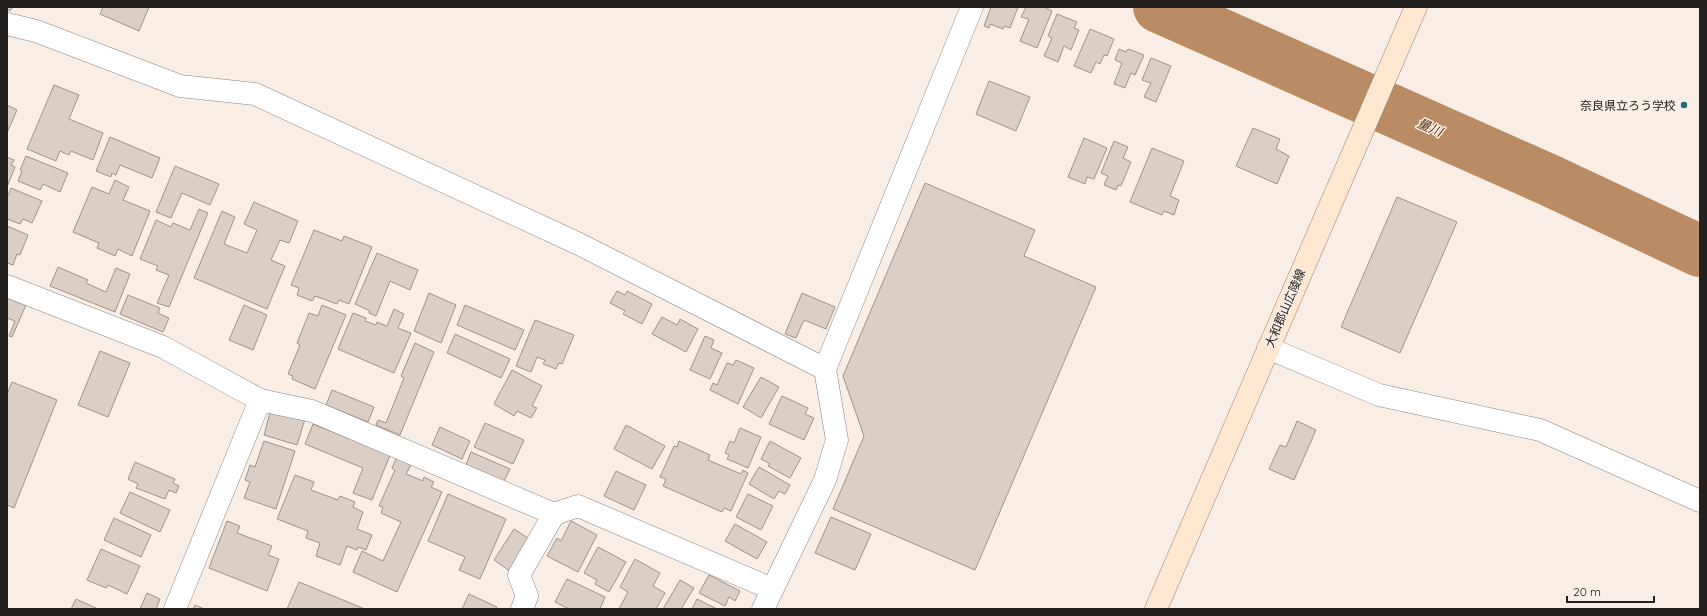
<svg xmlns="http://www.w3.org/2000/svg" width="1707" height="616" font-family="Quicksand,'Noto Sans JP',sans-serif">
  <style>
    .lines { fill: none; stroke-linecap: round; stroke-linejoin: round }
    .river { stroke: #bb8c63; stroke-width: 52 }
    .building { fill: #dacfc7; stroke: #9d938b }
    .minor-casing { stroke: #8c837b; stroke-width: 23 }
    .tertiary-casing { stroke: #8c837b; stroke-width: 23 }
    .secondary-casing { stroke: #8c837b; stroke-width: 23 }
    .minor { stroke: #fff; stroke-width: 22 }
    .tertiary { stroke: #fff; stroke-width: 22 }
    .secondary { stroke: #ffe7d1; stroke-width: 22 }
    .poi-dot { fill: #226a77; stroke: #f8eee5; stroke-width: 1.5 }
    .labels { text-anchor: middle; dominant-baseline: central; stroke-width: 3; stroke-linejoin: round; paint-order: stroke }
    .poi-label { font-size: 12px; fill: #24201d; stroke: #f8eee5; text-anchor: end }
    .street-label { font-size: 12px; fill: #24201d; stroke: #f8eee5 }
    .water-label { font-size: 13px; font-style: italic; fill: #4e2d0c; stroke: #f8eee5 }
  </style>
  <rect width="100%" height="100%" fill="#f8eee5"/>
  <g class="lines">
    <!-- river -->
    <polyline class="river" points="1159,7 1551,181 1700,251"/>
  </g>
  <!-- building -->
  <g class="building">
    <polygon points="7,7 13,7 10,11 7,9"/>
    <polygon points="103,7 149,7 139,31 100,14"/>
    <polygon points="991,7 1018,7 1010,28 1004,26 1003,29 990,24 989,28 984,26"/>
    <polygon points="1026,7 1044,7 1052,11 1037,48 1020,41 1029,19 1021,17"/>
    <polygon points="1057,14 1077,22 1074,28 1079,30 1071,50 1064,46 1058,62 1044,56 1052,38 1048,36"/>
    <polygon points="1090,29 1114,39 1107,56 1104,55 1100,64 1096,62 1091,73 1074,66"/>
    <polygon points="1119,49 1126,52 1128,49 1144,55 1135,75 1131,73 1125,88 1114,84 1122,63 1115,60"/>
    <polygon points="1151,58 1171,66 1156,102 1144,97 1151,83 1142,80"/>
    <polygon points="989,81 1030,97 1016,131 976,114"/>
    <polygon points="54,85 79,95 69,119 103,133 93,160 71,151 69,155 60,151 56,161 27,149"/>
    <polygon points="7,105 17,110 7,133"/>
    <polygon points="1253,128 1280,139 1276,149 1289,156 1277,184 1236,166"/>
    <polygon points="110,137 160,158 152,178 120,165 116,175 112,173 111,177 96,171"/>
    <polygon points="1084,138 1107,148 1094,179 1087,177 1085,184 1068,177"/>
    <polygon points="1114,141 1128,147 1123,158 1131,162 1121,186 1118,185 1116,190 1104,185 1108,176 1101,173"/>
    <polygon points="1152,148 1184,161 1170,196 1179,200 1174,215 1164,211 1162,215 1130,202"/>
    <polygon points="26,156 68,173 60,192 43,184 40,190 18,181 22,171 20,170"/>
    <polygon points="7,157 14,160 11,165 15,167 7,187"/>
    <polygon points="175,166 219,184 210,205 182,193 171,218 156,212"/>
    <polygon points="115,180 129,187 123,200 150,211 132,256 118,249 115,256 97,248 99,243 73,232 92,187 109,194"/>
    <polygon points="925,183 1035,230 1024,256 1096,287 975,570 833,509 864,436 843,376"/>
    <polygon points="11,188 42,201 32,223 23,219 20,224 7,219 7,198"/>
    <polygon points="1397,197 1457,222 1400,353 1341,327"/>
    <polygon points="254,202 298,221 289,243 280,240 271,260 285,266 267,309 194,278 222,211 235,217 224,244 247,253 257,230 244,224"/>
    <polygon points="199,209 208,213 169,307 157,303 169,275 156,270 158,266 140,259 156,220 171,227 173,223 190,230"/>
    <polygon points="7,226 28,235 20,255 17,254 13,265 7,263"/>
    <polygon points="314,230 342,241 344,236 372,247 349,304 339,300 337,304 315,296 312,301 297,295 299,288 291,285"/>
    <polygon points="377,253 418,270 410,290 390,281 376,316 369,313 370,311 355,304"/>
    <polygon points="58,267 88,280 86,283 106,292 116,268 130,274 115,312 50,286"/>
    <polygon points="617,291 625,295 627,291 652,304 642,324 623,314 625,311 610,303"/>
    <polygon points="429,293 456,305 441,343 414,331"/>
    <polygon points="802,293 835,307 826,329 804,320 796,338 785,334"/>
    <polygon points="128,295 160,308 158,313 169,318 163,332 120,314"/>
    <polygon points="7,298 26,305 12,337 9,336 15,321 7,318"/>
    <polygon points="244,305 267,315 253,350 229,340"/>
    <polygon points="322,305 346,315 315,389 292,379 293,376 288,374 300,345 297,343 309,313 318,316"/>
    <polygon points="465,305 524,330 515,350 457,325"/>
    <polygon points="394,309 404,314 398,328 411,333 394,373 338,349 353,313 366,318 365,321 376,325 377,322 387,326"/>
    <polygon points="662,317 677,325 680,319 698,329 686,352 652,334"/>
    <polygon points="535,320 574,335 562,364 559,363 556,369 543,364 545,360 537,357 531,372 516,366"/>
    <polygon points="455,334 510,359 501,378 447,353"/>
    <polygon points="705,336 714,340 711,348 722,353 710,379 690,370"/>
    <polygon points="415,343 434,352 400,435 376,425 378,420 386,423 404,378 401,376"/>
    <polygon points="100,351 130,363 108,417 78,405"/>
    <polygon points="736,360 754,368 738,404 710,390 713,383 717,385 727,363 733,365"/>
    <polygon points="512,370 542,386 532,406 537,408 531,418 517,411 514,416 494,404"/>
    <polygon points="761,377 779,387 761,418 743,407"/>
    <polygon points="12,382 57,400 14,508 7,505 7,394"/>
    <polygon points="332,390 374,407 368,422 326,405"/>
    <polygon points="782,396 808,408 805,414 814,418 804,440 769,424"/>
    <polygon points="271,409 305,419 297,445 264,435"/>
    <polygon points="1297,421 1316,430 1294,480 1269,469 1280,445 1286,447"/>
    <polygon points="485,423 524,440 513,464 474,447"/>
    <polygon points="313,424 390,455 372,500 353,493 363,468 305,444"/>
    <polygon points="626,425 665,446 652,469 614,449"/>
    <polygon points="440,427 470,441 462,459 432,445"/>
    <polygon points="740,428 761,437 748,468 727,459 729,455 725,453 730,441 734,443"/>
    <polygon points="264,441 295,451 276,509 244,498 250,482 245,480 250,465 255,467"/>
    <polygon points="679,441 710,455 708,460 741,474 743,470 748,473 731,511 724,508 722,512 663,486 666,479 660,477 674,446 677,447"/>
    <polygon points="770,441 801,458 790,478 768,466 770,464 761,459"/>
    <polygon points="471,452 510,469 504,481 466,465"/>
    <polygon points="397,456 412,463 406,474 423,481 424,477 434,482 431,487 442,492 397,592 353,572 362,551 383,561 401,522 381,513 383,507 379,506 395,470 392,468"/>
    <polygon points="135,462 175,479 173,483 179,486 176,493 169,490 165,499 136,488 138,484 128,479"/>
    <polygon points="759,467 790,485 785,494 779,491 774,499 749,484"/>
    <polygon points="616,471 646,485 634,510 604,496"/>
    <polygon points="295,475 314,482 311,490 338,500 340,496 355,502 353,507 363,512 357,529 372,535 366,550 358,547 357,550 347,546 340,565 316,556 320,543 306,538 308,531 277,519"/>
    <polygon points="130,492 170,510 160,532 120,513"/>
    <polygon points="448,494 506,519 480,579 459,570 465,557 428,541"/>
    <polygon points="748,494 773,506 761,530 736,517"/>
    <polygon points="831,517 871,534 855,570 815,553"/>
    <polygon points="114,518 151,535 141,557 104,540"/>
    <polygon points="227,521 240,526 237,533 272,546 268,555 279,559 267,591 209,568"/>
    <polygon points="571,521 597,535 578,572 547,556 557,538 561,541"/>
    <polygon points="735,524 767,542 757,559 725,541"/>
    <polygon points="514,529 531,540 511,572 494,560"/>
    <polygon points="598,547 626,562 609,592 595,584 597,580 584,573"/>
    <polygon points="101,549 140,566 127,594 108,585 106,588 87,580"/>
    <polygon points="635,559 660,573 653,586 665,593 656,609 619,609 628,592 620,587"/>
    <polygon points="709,575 740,591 735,601 729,597 725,606 699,593"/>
    <polygon points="567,579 605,597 600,609 569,609 555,602"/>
    <polygon points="680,580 694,588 681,609 663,609"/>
    <polygon points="299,582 365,609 287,609"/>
    <polygon points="147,593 160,599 156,609 140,609"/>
    <polygon points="469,594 497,607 496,609 462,609"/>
    <polygon points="76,599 98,609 71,609"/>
    <polygon points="697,599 717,609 692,609"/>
    <polygon points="195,605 204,609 193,609"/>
  </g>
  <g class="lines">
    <!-- minor casing -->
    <g class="minor-casing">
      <g id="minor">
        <polyline points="7,24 36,31 180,86 255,94 579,244 825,369"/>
        <polyline points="7,286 163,347 260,400 312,411 554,514 578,506 772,589"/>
        <polyline points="175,609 260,400"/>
        <polyline points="522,609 527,596 519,575 554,514"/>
        <polyline points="763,609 825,480 837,440 825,369 972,7"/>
      </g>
    </g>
    <!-- tertiary casing -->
    <g class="tertiary-casing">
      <polyline id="tertiary" points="1268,348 1379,395 1540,430 1700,501"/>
    </g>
    <!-- secondary casing -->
    <g class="secondary-casing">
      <polyline id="secondary" points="1156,609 1416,7"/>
    </g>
    <!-- minor -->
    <use href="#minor" class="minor"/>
    <!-- tertiary -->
    <use href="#tertiary" class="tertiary"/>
    <!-- secondary -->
    <use href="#secondary" class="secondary"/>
  </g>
  <!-- markers -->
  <circle class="poi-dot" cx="1684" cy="105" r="4"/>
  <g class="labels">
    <!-- poi labels -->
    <g class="poi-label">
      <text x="1676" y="105">奈良県立ろう学校</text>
    </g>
    <!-- street labels -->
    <g class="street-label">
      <text transform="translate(1285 308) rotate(-67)">大和郡山広陵線</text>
    </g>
    <!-- water labels -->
    <g class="water-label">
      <text transform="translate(1430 127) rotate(24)">量川</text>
    </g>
  </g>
  <!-- border -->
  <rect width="1707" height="616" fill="none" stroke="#24201d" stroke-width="16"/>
  <!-- scale -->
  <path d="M1567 596v6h87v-6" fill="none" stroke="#24201d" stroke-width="2"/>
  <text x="1573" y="596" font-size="12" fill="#24201d" stroke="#f8eee5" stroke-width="3" paint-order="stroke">20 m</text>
</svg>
